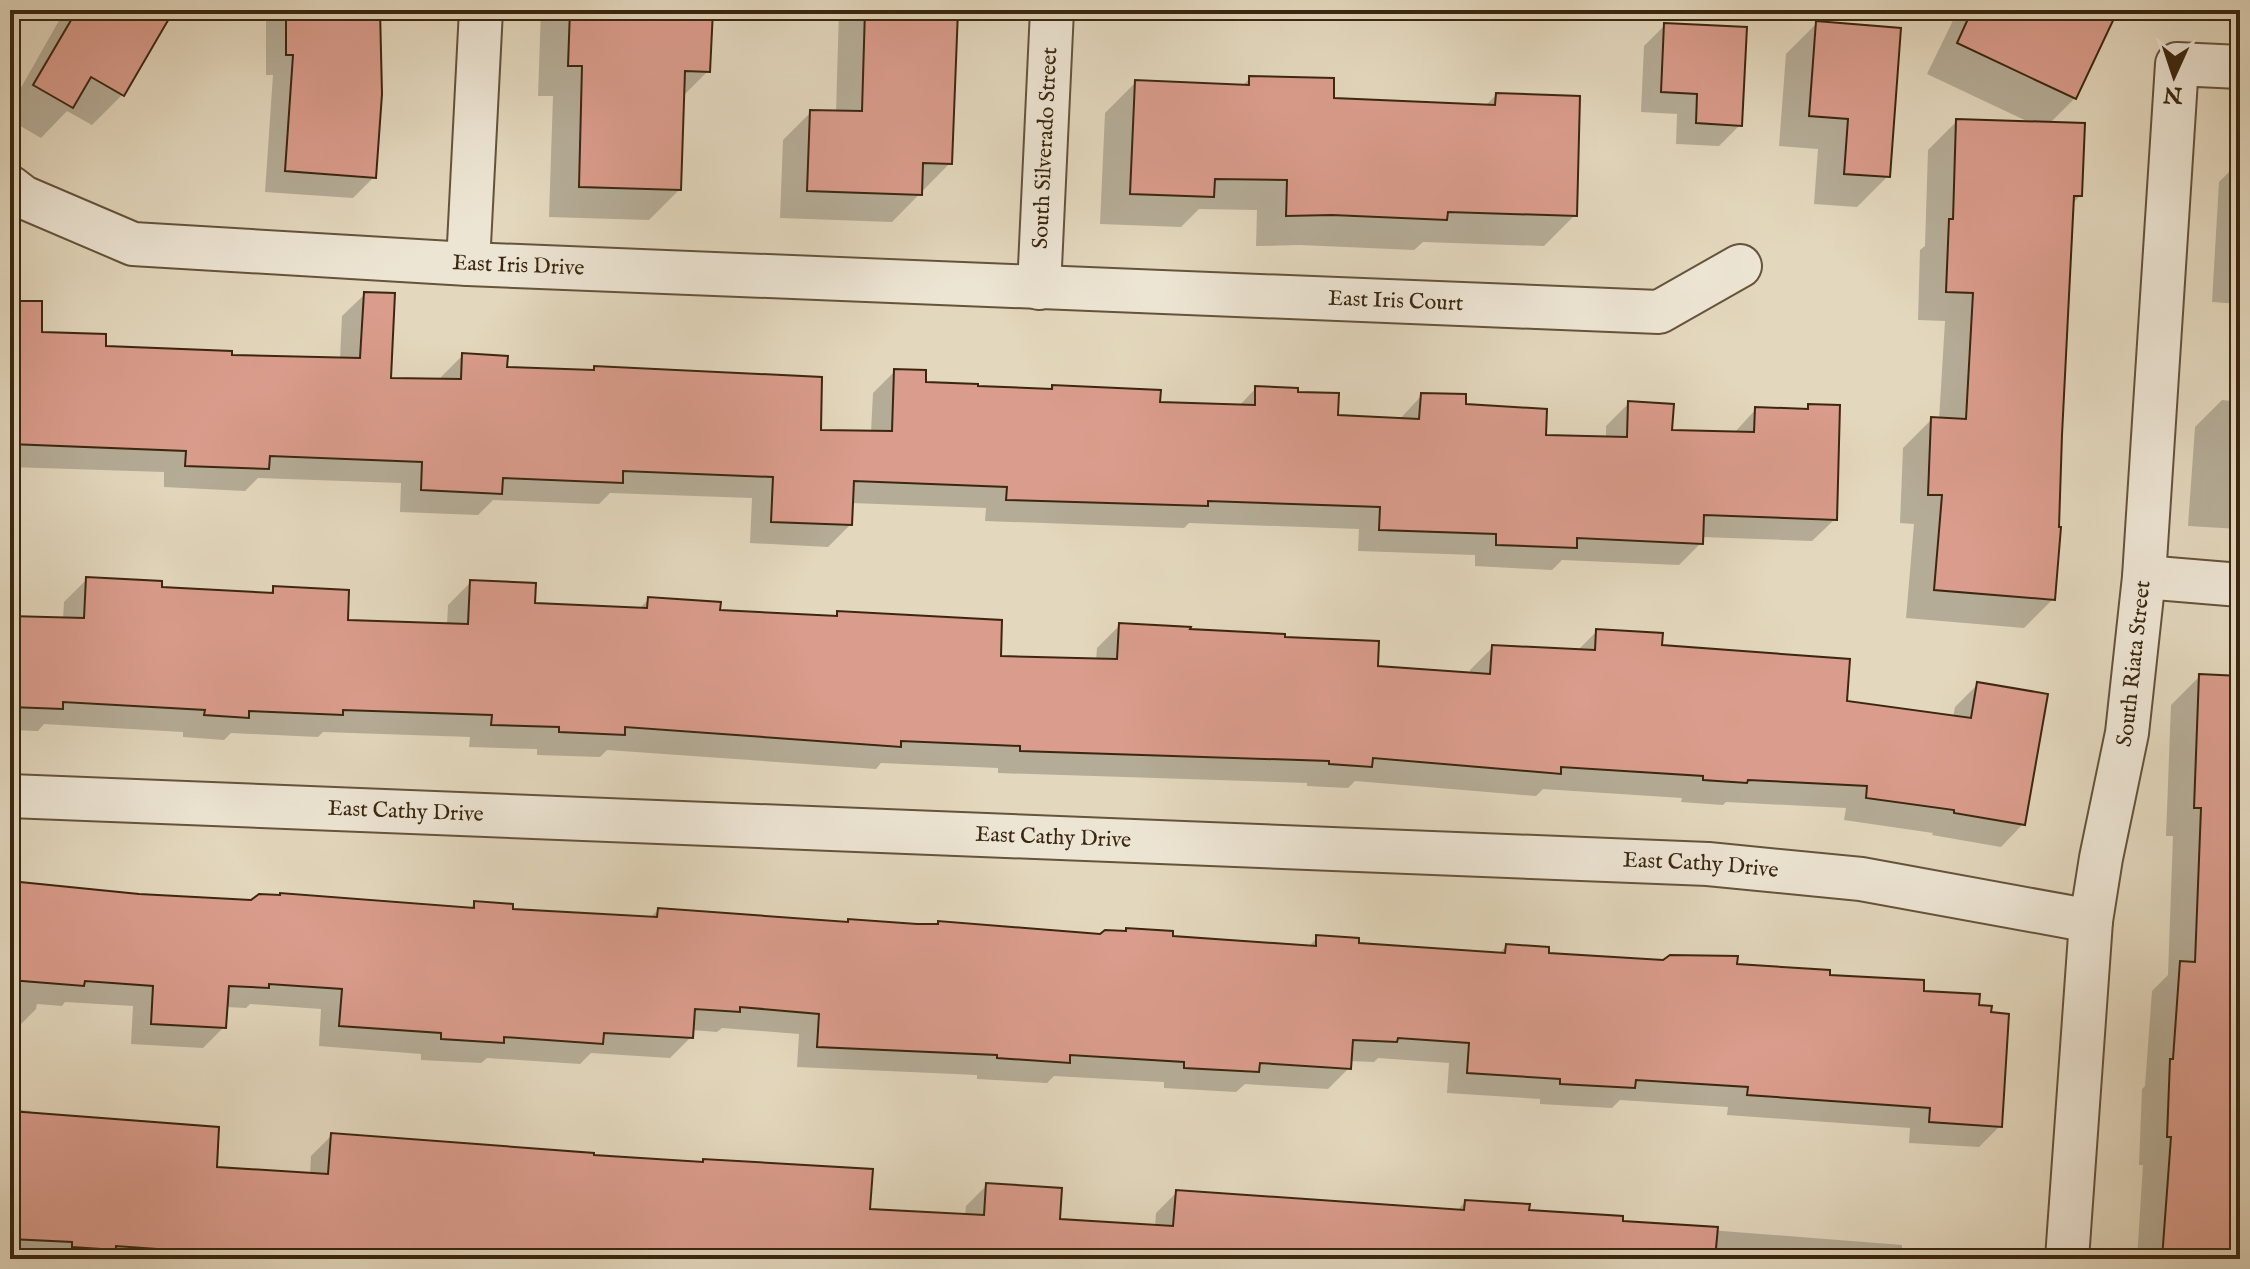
<svg xmlns="http://www.w3.org/2000/svg" width="2250" height="1269" font-family="'IM FELL English',serif">
  <style>
    .shadow { fill: #0003 }
    .building { fill: #da9c8c; stroke: #3b270f; stroke-width: 2 }
    .lines { fill: none; stroke-linecap: round; stroke-linejoin: round }
    .minor-casing { stroke: #65533a; stroke-width: 46 }
    .minor { stroke: #ede5d4; stroke-width: 42 }
    .labels { text-anchor: middle; dominant-baseline: central; stroke-width: 6; stroke-linejoin: round; paint-order: stroke }
    .street-label { font-size: 22px; fill: #3b270f; stroke: #ede5d4 }
  </style>
  <rect width="100%" height="100%" fill="#e3d7bd"/>
  <filter id="stains"><feTurbulence type="fractalNoise" baseFrequency=".0025" numOctaves="4"/><feColorMatrix values="0 0 0 0 .2 0 0 0 0 .09 0 0 0 0 .02 0 0 0 .5 -.17"/></filter>
  <radialGradient id="worn" r=".72"><stop offset=".6" stop-color="#630" stop-opacity="0"/><stop offset="1" stop-color="#630" stop-opacity=".3"/></radialGradient>
  <!-- shadow -->
  <g class="shadow">
    <polygon points="65,10 171,10 122,95 92,125 67,111 41,138 10,120 10,107"/>
    <polygon points="266,10 379,10 374,177 353,198 265,192 273,75 266,75"/>
    <polygon points="541,10 711,10 708,71 682,97 680,189 649,220 549,217 553,96 538,96"/>
    <polygon points="839,10 956,10 950,163 892,222 780,218 783,140 811,112 836,112"/>
    <polygon points="1958,10 2131,10 2100,30 2075,98 2049,124 2080,196 2072,204 2053,599 2024,628 1906,618 1914,524 1900,523 1903,448 1932,419 1939,420 1945,321 1918,320 1920,250 1925,246 1928,150 1957,121 2033,124 1927,74"/>
    <polygon points="1817,23 1888,176 1857,207 1814,204 1818,149 1779,146 1786,54"/>
    <polygon points="1665,25 1740,125 1719,146 1676,144 1677,114 1641,112 1644,46"/>
    <polygon points="1250,78 1332,99 1485,106 1496,95 1575,215 1544,246 1423,242 1414,250 1300,245 1256,246 1257,210 1199,209 1181,227 1100,224 1105,113 1136,82 1241,87"/>
    <polygon points="2240,161 2240,304 2212,302 2219,182"/>
    <polygon points="365,294 389,380 441,381 441,377 463,355 505,369 592,372 595,369 819,432 871,432 873,393 895,371 924,384 1049,391 1053,387 1158,404 1238,407 1256,388 1296,394 1336,417 1399,420 1422,395 1464,406 1544,437 1606,438 1606,426 1629,403 1670,432 1734,433 1756,409 1804,410 1809,406 1835,519 1812,541 1701,537 1701,543 1679,565 1562,560 1552,570 1475,566 1475,555 1358,551 1359,529 1189,523 1184,528 985,521 986,508 851,503 850,525 828,547 750,543 752,498 610,493 599,504 493,500 478,515 400,512 401,483 258,478 245,491 164,487 164,472 10,467 10,303 40,334 104,348 230,357 340,359 342,316"/>
    <polygon points="2222,400 2240,402 2240,529 2188,526 2195,427"/>
    <polygon points="87,579 159,589 268,594 274,588 346,622 447,625 448,605 471,582 533,605 638,610 649,599 718,612 833,618 838,613 999,658 1096,661 1097,648 1120,625 1283,639 1376,668 1470,674 1470,670 1493,647 1577,651 1597,631 1845,703 1953,718 1955,707 1978,684 2023,824 2001,847 1932,835 1933,833 1844,820 1846,808 1726,802 1723,805 1681,802 1682,798 1543,789 1536,796 1355,781 1348,788 1307,786 1307,783 998,773 998,768 881,763 876,769 607,750 600,757 537,755 537,749 469,747 470,737 323,732 318,737 231,733 224,740 183,737 183,732 44,724 38,731 10,730 10,618 63,619 64,602"/>
    <polygon points="2200,676 2240,678 2240,1259 2137,1259 2143,1165 2139,1165 2142,1089 2145,1086 2152,991 2168,975 2173,836 2166,836 2171,705"/>
    <polygon points="10,883 139,896 469,909 475,903 511,911 650,918 658,910 846,924 1101,937 1127,930 1170,938 1307,948 1317,938 1357,945 1498,955 1506,946 1547,954 1735,966 1828,977 1921,992 1977,1007 2000,1126 1979,1147 1909,1143 1910,1128 1727,1115 1728,1107 1620,1100 1612,1108 1540,1104 1540,1099 1447,1093 1449,1063 1378,1058 1374,1062 1350,1061 1349,1068 1328,1089 1245,1084 1236,1092 1164,1088 1164,1082 1054,1076 1047,1083 977,1079 977,1075 797,1067 799,1034 722,1028 717,1032 692,1030 691,1037 670,1058 591,1053 580,1064 487,1058 481,1063 421,1060 421,1054 319,1046 321,1009 250,1004 246,1008 226,1007 224,1027 203,1048 131,1044 133,1006 65,1002 62,1006 37,1004 36,1009 15,1030 10,1029"/>
    <polygon points="10,1109 31,1111 31,1114 214,1169 310,1175 311,1156 332,1135 592,1157 700,1164 704,1161 868,1211 965,1216 966,1206 987,1185 1058,1221 1155,1227 1156,1213 1177,1192 1456,1212 1465,1202 1620,1223 1902,1245 1902,1259 10,1259"/>
  </g>
  <!-- building -->
  <g class="building">
    <polygon points="77,10 174,10 124,96 91,77 73,108 33,85"/>
    <polygon points="286,10 380,10 382,94 376,178 285,171 293,55 286,55"/>
    <polygon points="570,10 713,10 710,72 685,71 681,190 579,187 582,66 568,66"/>
    <polygon points="865,10 958,10 952,164 923,163 922,195 807,191 810,110 862,111"/>
    <polygon points="1972,10 2118,10 2076,99 1957,43"/>
    <polygon points="1816,21 1901,28 1890,177 1844,174 1848,119 1809,116"/>
    <polygon points="1664,23 1747,27 1742,126 1696,123 1697,94 1661,92"/>
    <polygon points="1249,76 1334,78 1334,98 1495,105 1496,93 1580,96 1577,216 1448,212 1447,220 1332,215 1286,216 1287,180 1215,179 1214,197 1130,194 1135,80 1249,85"/>
    <polygon points="1956,119 2085,123 2082,196 2074,196 2062,435 2059,527 2061,527 2055,600 1934,590 1942,495 1928,495 1931,417 1966,419 1973,293 1946,292 1949,219 1953,219"/>
    <polygon points="364,292 395,293 391,378 461,379 462,353 508,356 507,367 594,370 594,366 822,377 821,430 892,431 894,369 926,370 926,382 978,384 978,386 1052,389 1052,385 1161,390 1160,402 1255,405 1255,386 1298,388 1298,392 1339,393 1338,415 1419,419 1421,393 1466,394 1466,404 1547,409 1546,435 1627,437 1628,401 1674,404 1672,430 1754,432 1755,407 1808,409 1808,404 1840,405 1837,520 1704,515 1703,544 1577,538 1577,548 1496,545 1496,534 1379,530 1380,507 1208,501 1208,506 1006,500 1007,487 854,481 852,525 771,522 773,477 623,471 623,483 503,478 502,494 421,490 422,462 270,456 269,469 185,466 186,451 10,444 10,301 42,301 42,332 106,334 106,346 232,351 232,355 360,358"/>
    <polygon points="86,577 162,581 162,587 273,593 273,586 349,590 348,620 468,624 470,580 536,583 535,603 647,608 648,597 721,602 720,610 837,616 837,611 1002,620 1001,656 1117,659 1119,623 1191,627 1190,629 1285,634 1285,637 1379,641 1378,666 1490,674 1492,645 1595,650 1596,629 1663,633 1662,645 1850,659 1847,701 1971,718 1977,682 2048,694 2025,825 1954,813 1954,810 1866,798 1867,786 1748,780 1747,783 1703,780 1703,776 1561,767 1561,774 1373,758 1372,767 1329,764 1329,761 1020,751 1020,746 901,741 901,747 625,727 625,735 559,732 559,727 491,725 492,715 343,710 343,715 249,711 249,718 204,715 205,710 63,702 63,709 10,707 10,616 84,618"/>
    <polygon points="2199,674 2240,676 2240,1259 2162,1259 2171,1137 2167,1137 2170,1059 2173,1059 2180,961 2195,962 2201,808 2194,808"/>
    <polygon points="10,881 139,894 251,900 259,894 280,895 280,893 474,908 474,901 513,904 513,909 657,917 658,908 848,922 848,919 917,924 938,924 938,921 1100,934 1105,930 1126,931 1126,928 1173,931 1173,936 1316,946 1316,935 1359,938 1359,943 1505,953 1506,944 1549,947 1549,953 1663,960 1670,955 1738,956 1737,964 1830,970 1830,975 1924,980 1924,991 1980,994 1979,1005 1992,1006 1991,1012 2009,1014 2002,1127 1929,1122 1930,1108 1747,1095 1748,1087 1636,1080 1635,1088 1560,1084 1560,1079 1467,1073 1469,1043 1398,1038 1397,1042 1353,1040 1351,1069 1260,1063 1259,1072 1184,1068 1184,1062 1070,1055 1070,1063 997,1058 997,1055 817,1047 819,1014 740,1007 740,1012 695,1009 693,1038 604,1033 603,1044 504,1037 504,1043 441,1039 441,1033 339,1026 342,989 269,984 269,988 229,986 226,1028 151,1024 153,986 85,981 84,986 10,980"/>
    <polygon points="10,1111 219,1127 217,1167 328,1174 331,1133 594,1153 594,1155 703,1162 703,1159 873,1169 870,1209 984,1215 986,1183 1062,1188 1060,1219 1173,1226 1176,1190 1464,1210 1465,1200 1530,1204 1529,1210 1623,1216 1623,1221 1718,1227 1715,1259 256,1259 256,1256 116,1246 116,1250 72,1247 72,1242 10,1239"/>
  </g>
  <g class="lines">
    <!-- minor casing -->
    <g class="minor-casing">
      <g id="minor">
        <path id="s1" d="M10,187L23,197L133,244L468,264L1659,312L1740,266"/>
        <polyline points="468,264 481,10"/>
        <path id="s2" d="M1039,288L1052,10"/>
        <polyline points="2144,577 2240,585"/>
        <path id="s3" d="M10,796L1708,864L1861,879L2091,921"/>
        <path id="s4" d="M2067,1259L2091,921L2101,858L2127,733L2144,577L2177,64L2240,67"/>
      </g>
    </g>
    <!-- minor -->
    <use href="#minor" class="minor"/>
  </g>
  <g class="labels">
    <!-- street labels -->
    <g class="street-label">
      <text stroke="none"><textPath href="#s2" startOffset="140">South Silverado Street</textPath></text>
      <text stroke="none"><textPath href="#s1" startOffset="522">East Iris Drive</textPath></text>
      <text stroke="none"><textPath href="#s1" startOffset="1400">East Iris Court</textPath></text>
      <text stroke="none"><textPath href="#s4" startOffset="600">South Riata Street</textPath></text>
      <text stroke="none"><textPath href="#s3" startOffset="396">East Cathy Drive</textPath></text>
      <text stroke="none"><textPath href="#s3" startOffset="1044">East Cathy Drive</textPath></text>
      <text stroke="none"><textPath href="#s3" startOffset="1692">East Cathy Drive</textPath></text>
    </g>
  </g>
  <!-- margin -->
  <rect width="2250" height="1269" fill="none" stroke="#e3d7bd" stroke-width="40"/>
  <rect x="12" y="12" width="2226" height="1245" fill="none" stroke="#3b270f" stroke-width="4"/>
  <rect x="20" y="20" width="2210" height="1229" fill="none" stroke="#3b270f" stroke-width="2"/>
  <!-- north arrow -->
  <g transform="translate(2174 76) rotate(183)" stroke="#ede5d4" stroke-width="6" paint-order="stroke">
  <path d="M0-6L14 30L0 20L-14 30Z" fill="#3b270f"/>
  <text y="-12" font-size="22" font-weight="bold" text-anchor="middle" fill="#3b270f">N</text>
  </g>
  <rect width="100%" height="100%" filter="url(#stains)"/>
  <rect width="100%" height="100%" fill="url(#worn)"/>
</svg>
